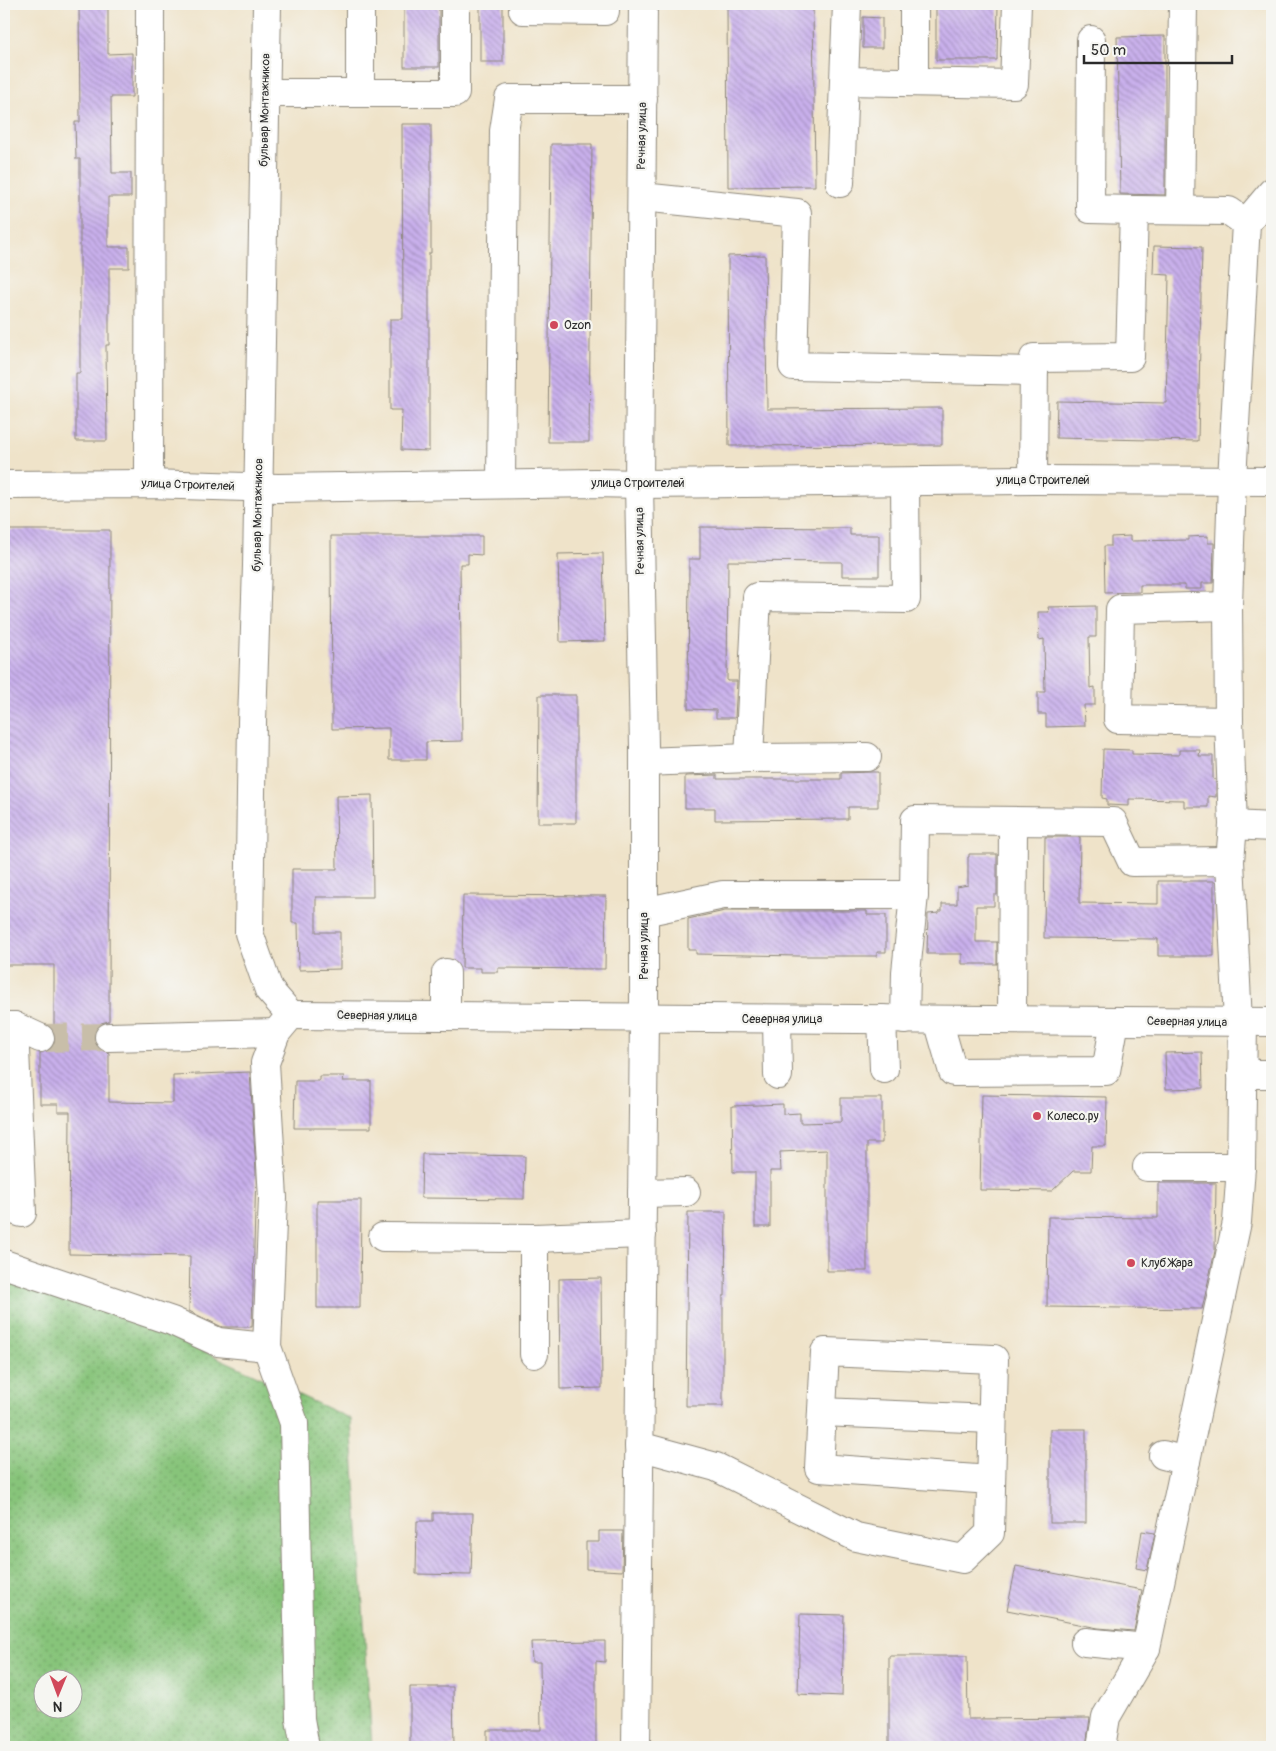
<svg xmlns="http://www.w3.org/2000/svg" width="1276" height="1751" font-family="Pangolin,sans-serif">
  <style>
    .park { fill: url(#park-dots); stroke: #597852; fill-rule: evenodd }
    .building { fill: url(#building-back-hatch) }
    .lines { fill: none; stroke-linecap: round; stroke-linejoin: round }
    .minor-tunnel { stroke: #c8bea9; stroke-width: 28; stroke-dasharray: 28 14; stroke-linecap: butt }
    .minor-casing { stroke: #8d877a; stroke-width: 30 }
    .minor { stroke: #fff; stroke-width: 28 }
    .poi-dot { fill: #d1495b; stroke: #f6f6f2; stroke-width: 2 }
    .labels { text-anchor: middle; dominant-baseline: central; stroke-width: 4.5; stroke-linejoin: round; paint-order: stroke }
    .street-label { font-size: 12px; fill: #2b2b2b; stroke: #f6f6f2 }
    .poi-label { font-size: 12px; fill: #2b2b2b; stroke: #f6f6f2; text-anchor: start }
  </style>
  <defs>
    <pattern id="park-dots" width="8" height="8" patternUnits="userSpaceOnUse" patternTransform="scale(1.25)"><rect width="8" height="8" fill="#87c47a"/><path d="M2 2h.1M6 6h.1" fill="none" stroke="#6f9f64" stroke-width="1.8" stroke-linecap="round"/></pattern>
    <pattern id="building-back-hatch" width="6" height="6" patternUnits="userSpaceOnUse" patternTransform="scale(1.25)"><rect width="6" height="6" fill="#c9b0ec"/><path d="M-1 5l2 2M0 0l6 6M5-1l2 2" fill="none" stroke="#a38fbf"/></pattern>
  </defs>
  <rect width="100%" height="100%" fill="#f6f6f2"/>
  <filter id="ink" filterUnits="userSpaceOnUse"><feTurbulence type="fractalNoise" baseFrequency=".02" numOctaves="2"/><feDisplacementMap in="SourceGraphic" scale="10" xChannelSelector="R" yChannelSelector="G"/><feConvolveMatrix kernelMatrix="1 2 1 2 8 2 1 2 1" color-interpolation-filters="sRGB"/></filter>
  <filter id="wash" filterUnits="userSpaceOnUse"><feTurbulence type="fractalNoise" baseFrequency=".0096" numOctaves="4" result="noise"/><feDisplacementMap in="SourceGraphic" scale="20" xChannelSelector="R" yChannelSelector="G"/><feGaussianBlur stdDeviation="1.12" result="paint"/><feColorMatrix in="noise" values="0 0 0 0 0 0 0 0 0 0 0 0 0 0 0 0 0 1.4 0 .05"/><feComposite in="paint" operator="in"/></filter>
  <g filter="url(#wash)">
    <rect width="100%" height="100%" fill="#efe3c9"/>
    <!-- park -->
    <path class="park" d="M4,1281L147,1325L351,1419L372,1747H4ZM42,1678H72V1708H42Z"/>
    <g id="blocks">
      <!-- building -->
      <g class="building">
        <polygon points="79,4 108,4 108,54 132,53 132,97 111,97 112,173 131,173 131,197 108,197 108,247 129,247 129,268 109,268 109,345 106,345 107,441 76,441 76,373 80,373 80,159 76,159 75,122 80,122"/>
        <rect x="404" y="4" width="35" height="63"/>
        <rect x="480" y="4" width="23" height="58"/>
        <polygon points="727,4 813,4 815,186 728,187"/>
        <polygon points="936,4 998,4 997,60 936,60"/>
        <polygon points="863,17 882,18 882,48 863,48"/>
        <polygon points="1165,36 1165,195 1120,194 1117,37"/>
        <polygon points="402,124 431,124 431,253 429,253 429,451 401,450 402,410 390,410 390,319 403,319"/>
        <polygon points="551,144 592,144 589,442 548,442"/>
        <polygon points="1154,246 1202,247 1198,441 1056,438 1057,401 1166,403 1169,275 1153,274"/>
        <polygon points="765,255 767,409 942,408 942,445 729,446 728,256"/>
        <polygon points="700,527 850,528 850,535 879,535 879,576 842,576 842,562 728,561 727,681 737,681 735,718 716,718 716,710 688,709 689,559 700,559"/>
        <polygon points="4,530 110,530 109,1021 101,1023 96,1029 93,1038 96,1046 101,1050 109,1053 109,1102 173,1103 173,1075 250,1072 256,1171 252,1327 222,1327 189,1311 190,1256 69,1254 70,1112 58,1112 58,1104 40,1104 40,1053 49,1050 54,1044 56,1037 52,1028 54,1028 54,965 4,965"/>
        <polygon points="331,536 482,536 482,555 468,554 468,564 460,564 462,741 426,742 426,760 389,760 389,728 332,729"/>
        <polygon points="1130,536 1130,541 1188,540 1188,537 1208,536 1208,543 1214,543 1213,583 1202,583 1202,589 1185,589 1185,585 1140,585 1140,592 1105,593 1104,546 1111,546 1111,537"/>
        <polygon points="603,553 605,641 560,642 558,554"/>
        <polygon points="1096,606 1096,637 1089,637 1090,688 1095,687 1095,705 1084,705 1085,726 1046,727 1046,714 1038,714 1038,692 1045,692 1044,639 1039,640 1038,612 1049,612 1048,607"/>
        <polygon points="539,695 576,695 576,823 538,823"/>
        <polygon points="1103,749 1132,750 1132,754 1179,755 1179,750 1200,750 1199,756 1213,756 1213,779 1216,780 1216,797 1208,796 1208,807 1184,807 1184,800 1129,799 1129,806 1107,805 1107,799 1102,798"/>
        <polygon points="871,772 878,772 878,807 848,807 848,819 715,820 715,808 685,808 685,776 717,775 717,779 841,779 841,773"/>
        <polygon points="372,795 373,897 316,897 316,932 340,932 340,969 299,970 298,923 292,923 292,869 337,869 336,796"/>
        <polygon points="1045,837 1080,837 1079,903 1158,904 1158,881 1214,881 1214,956 1158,956 1158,939 1044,938"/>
        <polygon points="969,854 997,854 997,895 994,895 994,906 976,906 976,942 997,942 997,964 962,964 962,954 927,954 928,914 939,913 939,911 942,911 942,904 957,904 957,887 968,885 968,857 969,857"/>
        <polygon points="463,895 606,896 605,969 498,968 498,972 481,972 481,968 462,968"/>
        <polygon points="725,911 867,911 867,915 886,915 886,952 877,952 877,956 799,956 696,954 696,950 688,950 688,919"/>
        <polygon points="1202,1052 1203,1088 1166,1089 1165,1053"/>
        <polygon points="319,1076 344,1076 343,1081 371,1081 371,1128 294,1128 295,1081 319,1081"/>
        <polygon points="982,1095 1107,1097 1106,1146 1092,1146 1091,1171 1073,1171 1052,1191 980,1190"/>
        <polygon points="841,1098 882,1098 882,1143 867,1143 867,1271 827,1271 827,1150 780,1152 781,1171 770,1171 770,1227 755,1227 755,1172 733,1172 732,1106 783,1104 783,1114 800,1113 800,1123 841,1122"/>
        <polygon points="422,1154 525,1156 524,1199 421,1198"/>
        <polygon points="1158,1183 1216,1183 1215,1251 1202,1309 1047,1307 1048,1217 1158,1218"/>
        <polygon points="317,1200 361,1200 360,1308 317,1308"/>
        <polygon points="688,1212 726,1212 725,1296 723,1296 723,1406 686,1406"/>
        <polygon points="601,1278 602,1388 560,1389 559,1279"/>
        <rect x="1050" y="1429" width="36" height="94"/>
        <polygon points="433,1513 473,1513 471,1575 416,1574 417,1521 433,1521"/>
        <polygon points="599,1531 623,1531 622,1571 586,1569 586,1542 599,1542"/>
        <polygon points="1142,1531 1155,1533 1147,1570 1136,1568"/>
        <polygon points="1016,1566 1142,1590 1134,1631 1098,1628 1007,1610"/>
        <polygon points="800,1614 844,1615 842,1696 798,1694"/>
        <polygon points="605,1641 605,1662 596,1661 596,1747 487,1747 487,1730 541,1730 540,1662 532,1662 531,1642"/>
        <polygon points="889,1656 967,1656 968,1719 1090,1718 1086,1747 889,1747"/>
        <polygon points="410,1687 453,1687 454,1747 410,1747"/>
      </g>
    </g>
  </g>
  <g filter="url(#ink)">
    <use href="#blocks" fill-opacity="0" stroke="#8d877a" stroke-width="1"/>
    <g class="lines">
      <!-- minor-tunnel -->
      <polyline class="minor-tunnel" points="40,1038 109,1037"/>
      <!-- minor casing -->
      <g class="minor-casing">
        <g id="minor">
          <polyline points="267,4 257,566 252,722 249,933 269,990 291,1015"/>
          <polyline points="360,4 360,93"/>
          <polyline points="914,4 914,82"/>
          <polyline points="523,10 605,11 605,4"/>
          <polyline points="1091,40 1090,209 1134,210"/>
          <polyline points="844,81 1014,84 1017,4"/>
          <polyline points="266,93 455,93 455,4"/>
          <polyline points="840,183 847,4"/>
          <polyline points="642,197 797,213 793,366 1034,371"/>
          <polyline points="1180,210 1183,4"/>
          <polyline points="1033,480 1034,358 1130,357 1134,210 1229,211 1246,223"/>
          <polyline points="149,484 150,4"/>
          <polyline points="501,484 504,131 509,99 643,99"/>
          <polyline points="4,485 149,484 278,488 595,483 639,484 1033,480 1272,481"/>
          <polyline points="1228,606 1120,609 1118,719 1229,721"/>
          <polyline points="749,758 757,597 906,599 905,482"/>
          <polyline points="644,762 749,758 867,757"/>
          <polyline points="1233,825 1272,827"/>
          <polyline points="644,912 723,895 914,895"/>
          <polyline points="291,1015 1272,1022"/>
          <polyline points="291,1015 276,1033 265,1063 273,1198 267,1347 294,1423 300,1719 305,1747"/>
          <polyline points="446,1016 446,973"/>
          <polyline points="777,1019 778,1075"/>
          <polyline points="882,1019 884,1069"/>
          <polyline points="1012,1019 1013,821"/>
          <polyline points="905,1020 906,972 914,895 915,820 1113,822 1132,862 1230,861"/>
          <polyline points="938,1020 953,1072 1106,1071 1115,1021"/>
          <polyline points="1238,1022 1230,861 1233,825 1229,721 1228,606 1232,480 1246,223 1272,192"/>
          <polyline points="4,1026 14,1026 40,1038"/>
          <polyline points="109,1037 276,1033"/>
          <polyline points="1242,1074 1272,1074"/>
          <polyline points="1147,1167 1241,1167"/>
          <polyline points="642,1193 686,1192"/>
          <polyline points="4,1207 22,1213 14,1026"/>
          <polyline points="383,1237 534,1238 642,1234"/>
          <polyline points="534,1238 534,1354"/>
          <polyline points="4,1264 172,1321 218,1342 267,1347"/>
          <polyline points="822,1412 992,1419"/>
          <polyline points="639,1446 716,1467 856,1537 963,1559 990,1533 994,1359 825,1352 819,1468 991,1480"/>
          <polyline points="1163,1455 1186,1461"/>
          <polyline points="1085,1642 1146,1648"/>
          <polyline points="636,1747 644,1019 644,747 639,484 643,4"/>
          <polyline points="1101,1747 1106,1717 1146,1648 1237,1222 1241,1167 1243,1022"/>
        </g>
      </g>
      <!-- minor -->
      <use href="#minor" class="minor"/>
    </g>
  </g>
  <!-- markers -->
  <g class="poi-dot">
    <circle cx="554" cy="325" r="5"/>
    <circle cx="1037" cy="1116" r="5"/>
    <circle cx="1131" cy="1263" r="5"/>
  </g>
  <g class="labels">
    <!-- street labels -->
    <g class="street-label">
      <text transform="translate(265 110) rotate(-89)">бульвар Монтажников</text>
      <text transform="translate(642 136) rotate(-89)">Речная улица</text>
      <text x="1043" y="480">улица Строителей</text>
      <text x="638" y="483">улица Строителей</text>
      <text transform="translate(188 485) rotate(2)">улица Строителей</text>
      <text transform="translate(258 515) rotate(-89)">бульвар Монтажников</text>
      <text transform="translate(640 541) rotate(-91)">Речная улица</text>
      <text transform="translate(644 946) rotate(-90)">Речная улица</text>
      <text transform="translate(377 1016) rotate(1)">Северная улица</text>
      <text x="782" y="1019">Северная улица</text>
      <text transform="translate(1187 1022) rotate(1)">Северная улица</text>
    </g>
    <!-- poi labels -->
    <g class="poi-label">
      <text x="564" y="325">Ozon</text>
      <text x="1047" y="1116">Колесо.ру</text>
      <text x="1141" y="1263">Клуб Жара</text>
    </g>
  </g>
  <!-- margin -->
  <rect width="1276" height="1751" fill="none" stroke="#f6f6f2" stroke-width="20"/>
  <!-- north arrow -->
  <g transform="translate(58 1694) rotate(181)"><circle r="24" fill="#f6f6f2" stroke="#a5a5a2"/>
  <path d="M0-4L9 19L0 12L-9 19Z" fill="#d1495b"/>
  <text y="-8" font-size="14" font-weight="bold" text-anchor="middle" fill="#2b2b2b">N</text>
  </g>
  <!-- scale -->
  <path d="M1084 55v8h148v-8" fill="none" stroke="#2b2b2b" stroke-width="2.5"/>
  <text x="1091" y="55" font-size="15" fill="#2b2b2b" stroke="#f6f6f2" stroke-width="4" paint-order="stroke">50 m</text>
</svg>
